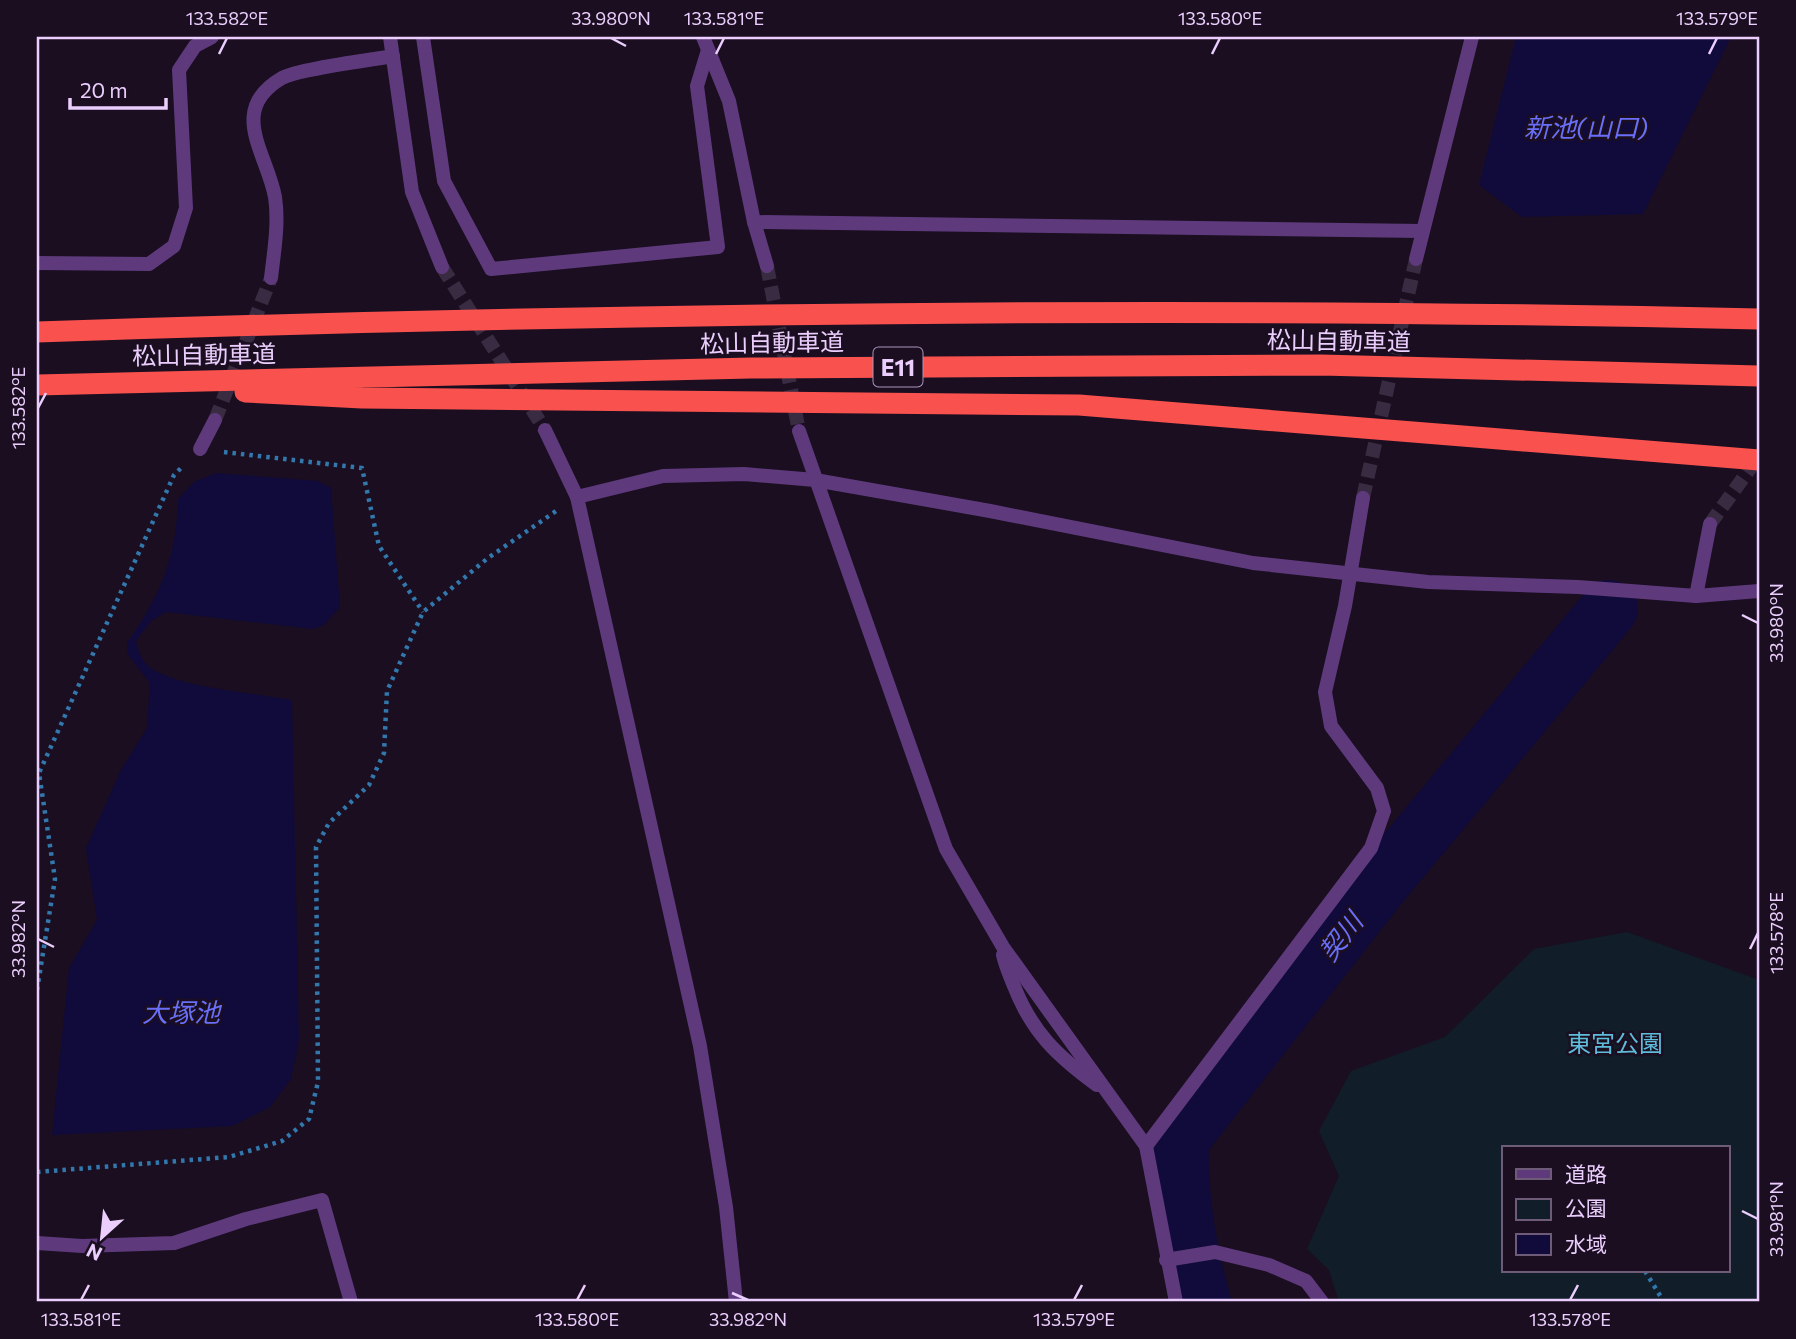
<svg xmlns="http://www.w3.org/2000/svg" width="1796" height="1339" font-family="Commissioner,'Noto Sans JP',sans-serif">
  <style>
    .green { fill: #111e29; fill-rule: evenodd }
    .water { fill: #110b3b }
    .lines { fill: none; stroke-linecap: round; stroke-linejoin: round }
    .river { stroke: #110b3b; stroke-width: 58 }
    .minor-tunnel { stroke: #392b41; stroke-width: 14; stroke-dasharray: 14 7; stroke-linecap: butt }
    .path { stroke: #3278ad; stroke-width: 4.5; stroke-dasharray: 3.5 5; stroke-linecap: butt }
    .minor { stroke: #5e3a7d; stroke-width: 14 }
    .motorway { stroke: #f8514e; stroke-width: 21 }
    .ticks { fill: none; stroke: #ebcefd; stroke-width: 2.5 }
    .labels { text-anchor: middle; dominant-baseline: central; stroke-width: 5; stroke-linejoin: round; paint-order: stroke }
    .shield { fill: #1a0e20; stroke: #ac94bb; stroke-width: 2 }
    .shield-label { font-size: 23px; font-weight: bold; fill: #ebcefd }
    .street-label { font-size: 24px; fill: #ebcefd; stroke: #1a0e20 }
    .park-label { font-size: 24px; fill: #5ebcda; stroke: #1a0e20 }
    .water-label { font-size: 26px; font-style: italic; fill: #696ff9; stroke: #1a0e20 }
    .neatline { fill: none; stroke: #ebcefd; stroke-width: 2.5 }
    .ticks-label { font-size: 18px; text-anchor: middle; fill: #ebcefd }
  </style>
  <rect width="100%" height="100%" fill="#1a0e20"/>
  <!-- green -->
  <path class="green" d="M1627,932L1759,980V1302H1339L1329,1270L1307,1249L1339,1176L1319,1131L1351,1071L1445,1037L1534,949ZM1504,1148H1728V1271H1504Z"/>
  <!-- water -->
  <g class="water">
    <polygon points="1516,37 1731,37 1643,214 1522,217 1479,185"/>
    <path d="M216,473L318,481L331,488L340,607L324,625L313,629L166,612L151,621L136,641C138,652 142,662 152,669C182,688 255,693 292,700L299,1040L291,1079L270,1107L232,1126L52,1135L69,968L97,920L86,848L121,770L147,728L150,683L128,655L127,643C161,594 176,559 178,499L194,482Z"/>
  </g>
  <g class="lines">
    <!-- river -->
    <path class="river" d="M1202,1302C1187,1249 1178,1195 1180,1140L1380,884L1609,609"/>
    <!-- minor-tunnel -->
    <g class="minor-tunnel">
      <polyline points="767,266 799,431"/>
      <polyline points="442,267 545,430"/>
      <polyline points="215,420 271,278"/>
      <polyline points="1363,498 1416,259"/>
      <polyline points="1710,524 1759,456"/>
    </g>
    <!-- path -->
    <g class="path">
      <polyline points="224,452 362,468 379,546 423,612"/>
      <polyline points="37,990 55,879 39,773 174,475 184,465"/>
      <polyline points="37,1172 229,1157 282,1141 309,1119 318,1082 316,847 329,823 369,785 384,753 387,691 423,612 488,558 559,509"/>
      <polyline points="1645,1271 1664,1302"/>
    </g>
    <!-- minor -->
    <g class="minor">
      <polyline points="390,37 412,192 442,267"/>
      <polyline points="423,37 444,181 491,269 718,247 697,86 708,50"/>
      <polyline points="703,37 729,101 754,222 767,266"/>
      <polyline points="754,222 1422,231"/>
      <polyline points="1416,259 1472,37"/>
      <polyline points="37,263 149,264 174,246 186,208 179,70 195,46 212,37"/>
      <path d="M271,278C274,252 279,223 275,197C267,153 227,110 282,78C297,69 371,60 393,56"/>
      <polyline points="545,430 577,497 700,1046 726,1207 736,1302"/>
      <polyline points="799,431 946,849 1003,947 1146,1146 1176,1302"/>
      <polyline points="200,449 215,420"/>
      <polyline points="577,497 663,476 744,474 815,480 990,511 1253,563 1428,582 1578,587 1696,596 1759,591"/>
      <polyline points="1696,596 1710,524"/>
      <path d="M1003,955C1005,965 1010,976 1014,986C1032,1032 1057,1056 1097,1085"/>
      <polyline points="1146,1146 1371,848 1384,811 1377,788 1331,726 1325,692 1345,606 1363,498"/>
      <polyline points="37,1243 82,1246 174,1243 246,1219 322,1200 351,1302"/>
      <polyline points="1166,1260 1215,1252 1269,1265 1306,1281 1322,1302"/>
    </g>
    <!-- motorway -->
    <g class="motorway">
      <path d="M37,332C611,313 1185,306 1759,319"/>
      <polyline points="37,385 751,368 1321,365 1759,376"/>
      <polyline points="245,392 362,398 1079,405 1759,460"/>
    </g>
  </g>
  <!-- ticks -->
  <path class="ticks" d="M611,38L626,46M219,54L227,38M716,54L724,38M1212,54L1220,38M1709,54L1717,38M38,408L46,393M1742,615L1758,623M38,939L54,947M1750,949L1758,933M1742,1211L1758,1219M732,1293L748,1300M81,1300L89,1285M577,1300L585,1285M1074,1300L1082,1285M1570,1300L1578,1285"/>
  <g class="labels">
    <!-- shield labels -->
    <rect class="shield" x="873.5" y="347.5" width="49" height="39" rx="5"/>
    <g class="shield-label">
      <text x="898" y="367">E11</text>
    </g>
    <!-- street labels -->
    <g class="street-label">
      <text transform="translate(1339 340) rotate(1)">松山自動車道</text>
      <text transform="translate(772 342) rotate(-1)">松山自動車道</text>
      <text transform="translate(204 354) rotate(-1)">松山自動車道</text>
    </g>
    <!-- park labels -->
    <g class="park-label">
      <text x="1615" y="1042">東宮公園</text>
    </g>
    <!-- water labels -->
    <g class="water-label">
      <text x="1586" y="126">新池(山口)</text>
      <text transform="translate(1340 936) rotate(-52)">契川</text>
      <text x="181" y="1011">大塚池</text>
    </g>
  </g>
  <!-- border -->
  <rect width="1796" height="1339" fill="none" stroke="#1a0e20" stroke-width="77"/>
  <!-- legend -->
  <rect x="1502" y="1146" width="228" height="126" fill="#1a0e20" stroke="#6e5b78" stroke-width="2"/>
  <rect x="1516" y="1169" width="35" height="10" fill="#5e3a7d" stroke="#6e5b78" stroke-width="2"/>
  <text x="1565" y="1182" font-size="21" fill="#ebcefd">道路</text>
  <rect x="1516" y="1199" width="35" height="21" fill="#111e29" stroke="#6e5b78" stroke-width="2"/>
  <text x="1565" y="1216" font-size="21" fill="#ebcefd">公園</text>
  <rect x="1516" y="1234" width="35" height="21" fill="#110b3b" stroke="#6e5b78" stroke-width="2"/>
  <text x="1565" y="1252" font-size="21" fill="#ebcefd">水域</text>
  <!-- north arrow -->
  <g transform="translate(102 1237) rotate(207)" stroke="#1a0e20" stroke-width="5" paint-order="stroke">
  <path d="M0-5L12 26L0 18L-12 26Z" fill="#ebcefd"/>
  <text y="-10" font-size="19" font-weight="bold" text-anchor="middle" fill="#ebcefd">N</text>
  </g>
  <!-- scale -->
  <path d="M70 98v10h96v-10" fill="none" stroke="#ebcefd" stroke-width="3.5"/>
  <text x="80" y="98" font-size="21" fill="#ebcefd" stroke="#1a0e20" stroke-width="5" paint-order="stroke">20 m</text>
  <rect x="38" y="38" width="1720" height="1262" class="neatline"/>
  <g class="ticks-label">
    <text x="227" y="25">133.582°E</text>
    <text x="611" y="25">33.980°N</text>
    <text x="724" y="25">133.581°E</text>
    <text x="1220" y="25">133.580°E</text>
    <text x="1717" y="25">133.579°E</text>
    <text transform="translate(19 408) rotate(-90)" y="6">133.582°E</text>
    <text transform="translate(1777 623) rotate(-90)" y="6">33.980°N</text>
    <text transform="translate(1777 933) rotate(-90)" y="6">133.578°E</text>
    <text transform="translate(19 939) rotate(-90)" y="6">33.982°N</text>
    <text transform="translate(1777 1219) rotate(-90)" y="6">33.981°N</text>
    <text x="81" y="1326">133.581°E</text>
    <text x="577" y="1326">133.580°E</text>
    <text x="748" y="1326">33.982°N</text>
    <text x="1074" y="1326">133.579°E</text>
    <text x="1570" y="1326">133.578°E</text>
  </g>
</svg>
